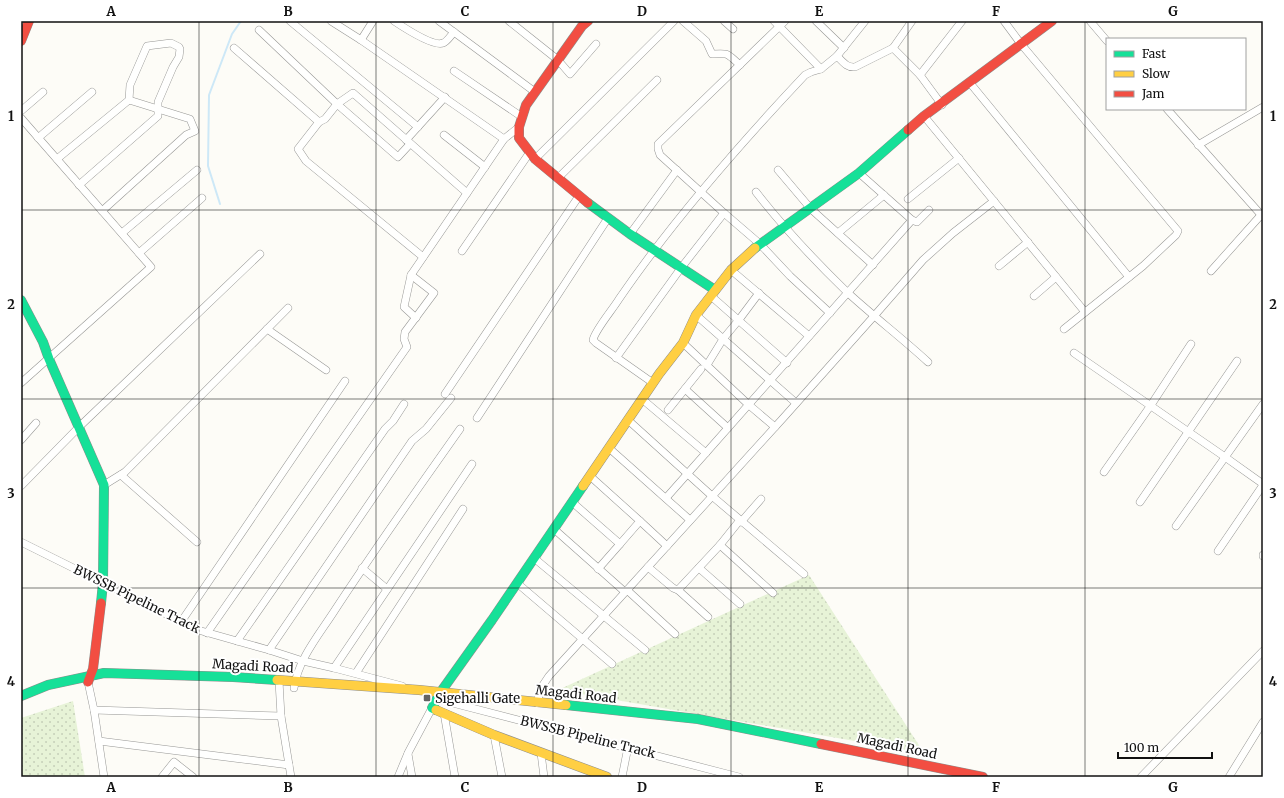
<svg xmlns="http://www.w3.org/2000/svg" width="1284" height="798" font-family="Merriweather,serif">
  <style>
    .grass { fill: url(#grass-dots) }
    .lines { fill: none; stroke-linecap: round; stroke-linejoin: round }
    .stream { stroke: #cde8f7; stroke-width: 2 }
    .street-casing { stroke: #979795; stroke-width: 8 }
    .fast-casing { stroke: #8e8d8b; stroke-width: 10 }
    .slow-casing { stroke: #8e8d8b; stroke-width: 10 }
    .jam-casing { stroke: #8e8d8b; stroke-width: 10 }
    .street { stroke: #fffffe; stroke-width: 7 }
    .fast { stroke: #16e098; stroke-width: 9 }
    .slow { stroke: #ffcf43; stroke-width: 9 }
    .jam { stroke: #f24e42; stroke-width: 9 }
    .grid { fill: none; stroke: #111; stroke-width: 1; stroke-opacity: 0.55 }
    .poi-dot { fill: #646362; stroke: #fff; stroke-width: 1.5 }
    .labels { text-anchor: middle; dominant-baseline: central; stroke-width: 4; stroke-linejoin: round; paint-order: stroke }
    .street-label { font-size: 13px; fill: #111; stroke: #fff }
    .poi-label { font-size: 13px; fill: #111; stroke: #fff; text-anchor: start }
    .neatline { fill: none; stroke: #111; stroke-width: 1.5 }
    .grid-label { font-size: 13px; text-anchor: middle; font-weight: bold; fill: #111 }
  </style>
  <defs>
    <pattern id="grass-dots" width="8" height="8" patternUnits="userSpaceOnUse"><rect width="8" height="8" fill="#e7f3d7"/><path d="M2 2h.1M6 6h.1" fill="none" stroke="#c5cfb8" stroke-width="1.8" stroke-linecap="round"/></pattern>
  </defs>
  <rect width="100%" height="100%" fill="#fdfcf7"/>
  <!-- grass -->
  <g class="grass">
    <polygon points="809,575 924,753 558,690"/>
    <polygon points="73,701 85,777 21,777 21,718"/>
  </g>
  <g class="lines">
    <!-- stream -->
    <polyline class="stream" points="220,204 208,166 209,95 232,34 241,21"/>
    <!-- street casing -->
    <g class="street-casing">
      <g id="street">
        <polyline points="290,21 418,127"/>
        <polyline points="331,21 361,40 504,139"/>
        <path d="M394,21C403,27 433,47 443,43C447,42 451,35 454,32"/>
        <polyline points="439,21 535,92"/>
        <polyline points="509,21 558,60 570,74 596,44"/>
        <path d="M683,21L706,41L712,54C730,53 726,53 740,65"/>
        <polyline points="724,21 733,29"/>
        <polyline points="774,21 821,69"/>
        <polyline points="785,21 658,144 658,149 660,155 724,213 760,244 790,276 830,313"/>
        <polyline points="816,21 844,48"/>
        <polyline points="912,21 893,48 920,75 942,105"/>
        <polyline points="1004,21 1021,44 1178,231 1176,235 1143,266 1064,329"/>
        <polyline points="1090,21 1107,41"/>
        <polyline points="259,30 337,104 353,93 467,193"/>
        <polyline points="361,40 373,21"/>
        <polyline points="234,48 319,122"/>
        <polyline points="837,56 865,21"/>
        <polyline points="454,71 522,117"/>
        <polyline points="920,75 962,21"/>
        <polyline points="970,83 1129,277"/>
        <polyline points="1167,109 1263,217"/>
        <polyline points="21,111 43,92"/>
        <polyline points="924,116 1085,312"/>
        <polyline points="21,118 151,267 21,383"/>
        <polyline points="444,135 485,167"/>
        <polyline points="38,138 92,92"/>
        <polyline points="406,140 445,97"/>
        <polyline points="410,144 398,157 337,104 325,119 319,122 298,149 306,161 423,257"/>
        <polyline points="1198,145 1263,107"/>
        <polyline points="57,159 129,100 130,85 147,46 171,43 179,47 180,49 179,57 173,67 158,102 158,116 79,185"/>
        <polyline points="535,159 674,21"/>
        <polyline points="778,170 811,209 873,265"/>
        <polyline points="859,173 912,220 917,222 929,210"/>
        <polyline points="558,178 657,80"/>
        <path d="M756,192C784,228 814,260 847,292C873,316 902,338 928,362"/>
        <polyline points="908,199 959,158"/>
        <polyline points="102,211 186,135 195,131 190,119 129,100"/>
        <polyline points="122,233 197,170"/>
        <polyline points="838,233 884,195"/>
        <polyline points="630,234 677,170"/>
        <polyline points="462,251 530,152"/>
        <polyline points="139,253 202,198"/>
        <polyline points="999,266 1028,242"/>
        <polyline points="731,270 809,336"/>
        <polyline points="1211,271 1261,215"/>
        <polyline points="711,296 787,363"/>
        <polyline points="1034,296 1056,277"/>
        <polyline points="696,315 796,403"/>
        <polyline points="416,318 404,307 411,275 504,139 519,127"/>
        <polyline points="267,329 326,370"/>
        <polyline points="683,343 749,405 775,427"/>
        <polyline points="1074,353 1225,457 1263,484"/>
        <polyline points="616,358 681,268 724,213"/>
        <polyline points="707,365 723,339 738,321 759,293"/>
        <path d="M653,383L596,343L593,340C595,330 613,309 619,299C673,220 740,144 805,75L811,72L821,69L837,56C843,62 847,68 855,67L893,48"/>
        <polyline points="685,389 728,428"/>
        <polyline points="445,394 579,196"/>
        <polyline points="642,399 706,453"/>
        <polyline points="668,410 701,369"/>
        <polyline points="477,418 608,218"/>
        <polyline points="628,420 712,496 804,574"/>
        <polyline points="21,440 36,423"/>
        <polyline points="609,448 690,520"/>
        <polyline points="1104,472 1151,405 1191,344"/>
        <polyline points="121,475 197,542"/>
        <polyline points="104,485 125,472 288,308"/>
        <polyline points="21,486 79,427 260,254"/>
        <polyline points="666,498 912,220"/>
        <polyline points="572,502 620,544 640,521 590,476"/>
        <polyline points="1140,502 1237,361"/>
        <polyline points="640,521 667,546"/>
        <polyline points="741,522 761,499"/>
        <polyline points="1176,526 1263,404"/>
        <polyline points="554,529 625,592"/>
        <polyline points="21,542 198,630 269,650 303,661 334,668 402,686"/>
        <polyline points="720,545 773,593"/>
        <polyline points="1218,551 1263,485"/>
        <polyline points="1263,555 1263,556"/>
        <polyline points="534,558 645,650"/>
        <polyline points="648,567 673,588 678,590 720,545 740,520"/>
        <polyline points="362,568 387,589"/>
        <polyline points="699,568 740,604"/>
        <polyline points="598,569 620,544"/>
        <polyline points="517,583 612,664"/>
        <polyline points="627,590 675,634"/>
        <polyline points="678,590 708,617"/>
        <polyline points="181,622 345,381"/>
        <polyline points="207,633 407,347 404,339 405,332 434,293 411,275"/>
        <polyline points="237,641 385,429 393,421 404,404"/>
        <polyline points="269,650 412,441 426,429 451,398"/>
        <polyline points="334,668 472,464"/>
        <polyline points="356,673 463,509"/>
        <polyline points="279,681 281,716 291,777"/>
        <polyline points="88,682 94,710 104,777"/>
        <path d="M294,688C298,660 318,636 333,613C374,550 417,490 460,429"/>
        <polyline points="437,699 739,777"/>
        <polyline points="537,703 541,688 549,676 785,416 875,315 923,260 953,233 994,201"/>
        <polyline points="94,710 281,716"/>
        <polyline points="444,713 455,777"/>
        <polyline points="494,735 502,777"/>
        <polyline points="99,741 289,765"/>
        <polyline points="541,753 544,777"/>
        <polyline points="408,754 412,777"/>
        <polyline points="162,777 174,762 193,777"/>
        <polyline points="398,777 408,753 432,708"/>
        <polyline points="622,777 628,747"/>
        <polyline points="1141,777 1263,651"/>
        <polyline points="1229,777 1263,722"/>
      </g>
    </g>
    <!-- fast casing -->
    <g class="fast-casing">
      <g id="fast">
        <polyline points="588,203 630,234 715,290"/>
        <polyline points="755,248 859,173 908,130"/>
        <polyline points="21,300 43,342 49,359 104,485 103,583 101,603"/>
        <polyline points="21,696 48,685 104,673 233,677 277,680"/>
        <polyline points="566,705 698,719 821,744"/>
        <polyline points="436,710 432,708 440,693 492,620 583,486"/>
      </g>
    </g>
    <!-- slow casing -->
    <g class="slow-casing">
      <g id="slow">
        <polyline points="583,486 659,374 683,343 696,315 731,270 755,248"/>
        <polyline points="277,680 419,690 566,705"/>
        <polyline points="436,710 494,735 607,777"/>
      </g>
    </g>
    <!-- jam casing -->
    <g class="jam-casing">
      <g id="jam">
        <polyline points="588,21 582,26 526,105 519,127 519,138 535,159 588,203"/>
        <polyline points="21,41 29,21"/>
        <polyline points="908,130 924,116 1052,21"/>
        <polyline points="88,682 93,669 101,603"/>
        <polyline points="821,744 983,777"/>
      </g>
    </g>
    <!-- street -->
    <use href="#street" class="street"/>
    <!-- fast -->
    <use href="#fast" class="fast"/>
    <!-- slow -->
    <use href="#slow" class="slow"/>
    <!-- jam -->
    <use href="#jam" class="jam"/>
  </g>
  <!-- grid -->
  <path class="grid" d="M199,21V777M376,21V777M553,21V777M731,21V777M908,21V777M1085,21V777M21,210H1263M21,399H1263M21,588H1263"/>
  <!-- markers -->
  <rect class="poi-dot" x="423" y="694" width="8" height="8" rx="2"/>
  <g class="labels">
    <!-- street labels -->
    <g class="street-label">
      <text transform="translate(137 599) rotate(26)">BWSSB Pipeline Track</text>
      <text transform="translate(253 666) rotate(3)">Magadi Road</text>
      <text transform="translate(576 694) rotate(6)">Magadi Road</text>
      <text transform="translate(588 737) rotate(14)">BWSSB Pipeline Track</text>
      <text transform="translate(897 746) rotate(12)">Magadi Road</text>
    </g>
    <!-- poi labels -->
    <g class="poi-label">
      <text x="435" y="698">Sigehalli Gate</text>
    </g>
  </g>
  <!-- border -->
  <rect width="1284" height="798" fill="none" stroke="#ffffff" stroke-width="44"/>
  <!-- legend -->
  <rect x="1106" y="38" width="140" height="72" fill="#ffffff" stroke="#a0a0a0"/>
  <rect x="1114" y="51" width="20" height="6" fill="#16e098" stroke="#a0a0a0"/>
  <text x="1142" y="58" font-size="12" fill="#111111">Fast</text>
  <rect x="1114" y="71" width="20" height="6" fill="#ffcf43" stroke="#a0a0a0"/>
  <text x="1142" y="78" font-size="12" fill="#111111">Slow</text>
  <rect x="1114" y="91" width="20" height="6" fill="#f24e42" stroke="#a0a0a0"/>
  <text x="1142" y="98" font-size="12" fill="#111111">Jam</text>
  <!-- scale -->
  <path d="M1118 752v6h94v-6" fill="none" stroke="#111111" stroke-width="2"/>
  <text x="1124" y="752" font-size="12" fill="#111111" stroke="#ffffff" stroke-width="3" paint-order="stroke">100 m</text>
  <rect x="22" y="22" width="1240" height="754" class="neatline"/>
  <g class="grid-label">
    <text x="111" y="16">A</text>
    <text x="288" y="16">B</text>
    <text x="465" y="16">C</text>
    <text x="642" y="16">D</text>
    <text x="819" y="16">E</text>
    <text x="996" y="16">F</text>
    <text x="1173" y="16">G</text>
    <text x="11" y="121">1</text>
    <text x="1273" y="121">1</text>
    <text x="11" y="309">2</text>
    <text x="1273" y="309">2</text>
    <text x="11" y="498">3</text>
    <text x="1273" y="498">3</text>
    <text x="11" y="686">4</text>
    <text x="1273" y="686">4</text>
    <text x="111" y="792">A</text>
    <text x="288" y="792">B</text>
    <text x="465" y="792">C</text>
    <text x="642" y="792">D</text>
    <text x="819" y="792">E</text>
    <text x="996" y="792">F</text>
    <text x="1173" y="792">G</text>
  </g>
</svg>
